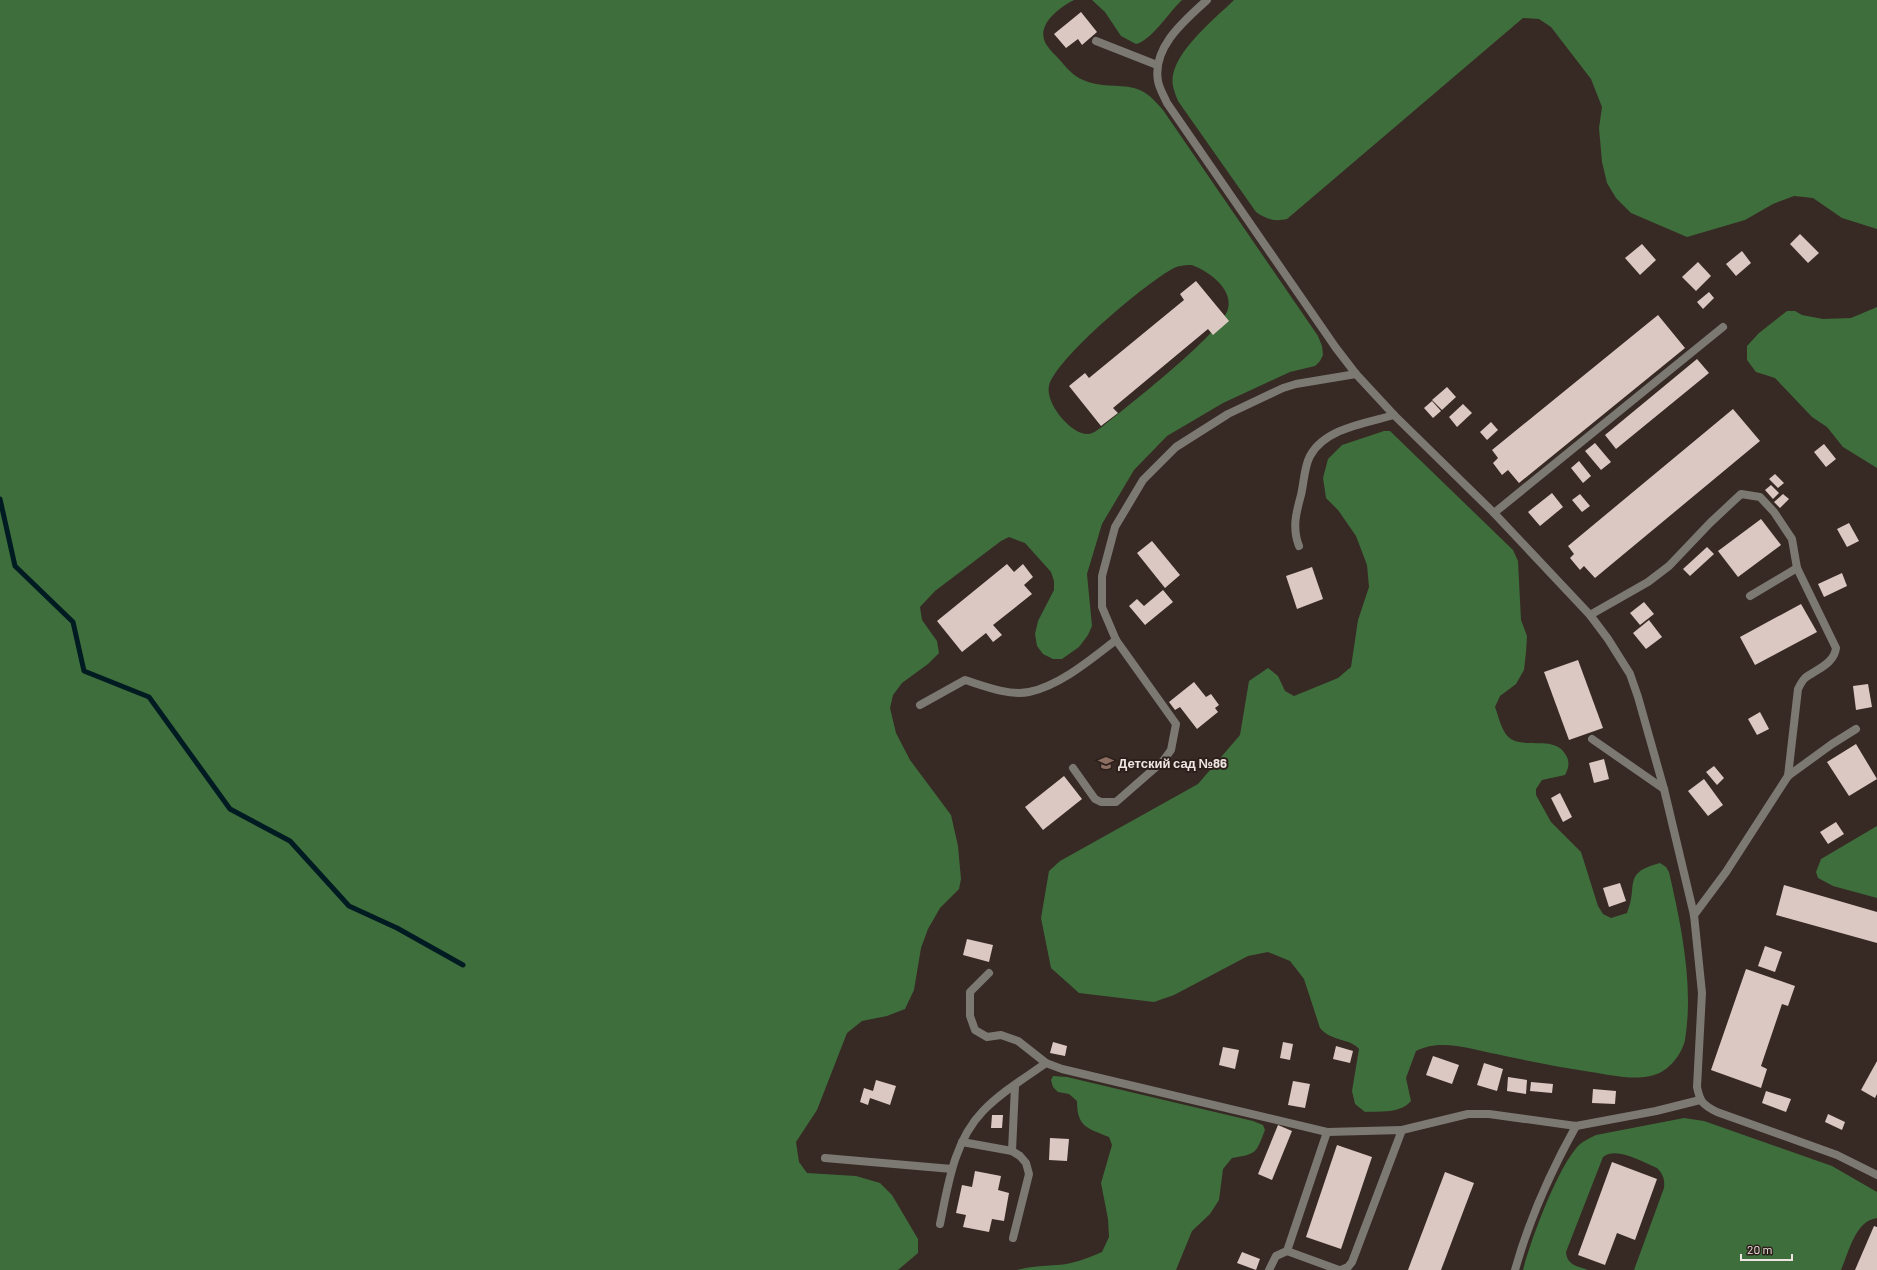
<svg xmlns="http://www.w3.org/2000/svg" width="1877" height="1270" font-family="Barlow,sans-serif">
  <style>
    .forest { fill: #3e6e3c; fill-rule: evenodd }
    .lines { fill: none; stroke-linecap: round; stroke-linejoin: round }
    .stream { stroke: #001b21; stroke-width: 5 }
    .building { fill: #dbc8c2 }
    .service { stroke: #7c7973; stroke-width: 8 }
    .minor { stroke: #7c7973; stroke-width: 8 }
    .labels { text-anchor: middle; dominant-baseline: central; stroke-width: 4; stroke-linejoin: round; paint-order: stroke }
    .poi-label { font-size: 13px; font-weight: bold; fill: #eee4e1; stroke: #2d201b; text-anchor: start }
  </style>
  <rect width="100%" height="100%" fill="#372924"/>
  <!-- forest -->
  <g class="forest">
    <path d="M0,0H1074C1060,7 1035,25 1046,44C1049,49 1054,54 1058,58C1065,66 1073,76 1083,80C1101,88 1117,84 1134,88C1147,91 1155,101 1163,110L1318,336L1322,346L1323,355L1320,361L1315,366L1290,372L1223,403L1167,436L1134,470L1102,524L1087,574L1092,626L1088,635L1079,647L1062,659H1053L1043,654L1037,646L1035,634L1038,621L1054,590V581L1051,572L1025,543L1009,537L1001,541L935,591L920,607L922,620L937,641L939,653L928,664L902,683L893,695L890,708L896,733L910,760L951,815L958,846L961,879L959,889L940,908L928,929L921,948L914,990L905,1009L887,1016L862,1021L847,1033L817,1110L796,1142L799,1162L807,1173L856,1176L880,1183L892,1195L918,1239V1253L898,1270H0ZM1192,265C1208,271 1233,288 1228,309C1221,334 1125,408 1102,427C1097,430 1093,434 1088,434C1071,435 1045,403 1049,386C1055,359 1148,281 1174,268C1180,265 1186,265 1192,265Z"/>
    <path d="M1092,0H1182C1169,12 1151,41 1136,44L1121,36L1105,12Z"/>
    <path d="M1234,0H1877V229L1842,218L1813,198L1794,196L1773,204L1745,220L1687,237L1631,213L1616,198L1607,183L1602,162L1599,128L1602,107L1591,79L1551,27L1539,19L1523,18L1287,219C1274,222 1266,219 1256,212L1178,101C1176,96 1174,91 1173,86C1167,56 1215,19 1234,0Z"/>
    <polygon points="1877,307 1877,468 1843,447 1827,427 1812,417 1775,378 1756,372 1747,360 1747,346 1759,333 1787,311 1795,311 1802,315 1823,319 1851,318"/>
    <path d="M1384,431H1390L1513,550L1518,561L1521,620L1527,636L1526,652L1524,670L1516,684L1500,696L1495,707C1499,717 1502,735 1513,740C1530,748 1557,735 1567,757C1570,764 1568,769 1565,775L1542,780L1536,789V795L1551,822L1581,852L1598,906L1603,914L1611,918L1627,913C1639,886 1621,873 1660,863L1666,867L1669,872C1681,924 1694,986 1685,1040C1682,1054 1669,1071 1654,1075C1634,1081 1611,1075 1591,1072C1559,1067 1528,1061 1496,1054C1470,1049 1441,1038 1416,1051L1406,1078L1411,1101C1400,1114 1380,1111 1365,1112L1355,1104L1352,1091L1359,1049C1350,1038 1332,1042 1320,1028L1304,979L1290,961L1268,952L1248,956L1174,995L1154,1002L1079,993L1051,968L1041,918L1049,871L1060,861L1198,784L1240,735L1249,681L1268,668L1278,676L1285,691L1294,696L1338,678L1351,667L1358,620L1369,587L1367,565L1356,536L1338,510L1326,498L1323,478L1328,459L1342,445Z"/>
    <polygon points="1877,826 1877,898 1833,886 1818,878 1816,872 1821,859"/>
    <path d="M1053,1076L1067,1077L1253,1121L1263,1125L1265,1130C1256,1153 1257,1154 1232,1158L1223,1169L1219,1200L1210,1214L1192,1231L1176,1270H1017C1031,1266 1043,1266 1057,1265C1073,1264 1088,1258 1102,1252L1109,1237L1108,1219L1101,1183L1112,1145L1109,1137C1087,1128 1077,1127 1077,1101L1069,1094L1058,1092L1053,1087L1051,1080Z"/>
    <path d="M1684,1118L1704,1121L1832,1166L1877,1192V1218C1855,1221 1849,1252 1841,1270H1634L1664,1188C1665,1179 1663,1174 1657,1168C1642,1162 1617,1146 1603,1157L1566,1252C1567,1265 1577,1266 1588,1270H1523C1531,1239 1557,1169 1578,1146C1583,1141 1590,1138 1596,1135Z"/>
  </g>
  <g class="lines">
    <!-- stream -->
    <polyline class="stream" points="0,499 15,566 73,622 84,671 149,697 230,809 290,841 349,906 397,928 463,965"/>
  </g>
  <!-- building -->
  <g class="building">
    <polygon points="1081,12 1097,32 1082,45 1078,39 1066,48 1054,34"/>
    <polygon points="1800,234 1819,253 1808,263 1790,244"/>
    <polygon points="1642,244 1656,260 1640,275 1625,258"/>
    <polygon points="1742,251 1751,263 1736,276 1726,264"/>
    <polygon points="1698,262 1711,276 1696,291 1682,277"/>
    <polygon points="1196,281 1229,321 1213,335 1208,329 1113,408 1118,413 1101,426 1069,386 1085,373 1089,378 1184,300 1180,294"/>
    <polygon points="1709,292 1714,298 1703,309 1697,302"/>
    <polygon points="1658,315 1685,348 1519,483 1508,470 1502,475 1493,463 1498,458 1492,450"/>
    <polygon points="1697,359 1709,373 1616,449 1605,435"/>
    <polygon points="1447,387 1456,397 1442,410 1432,400"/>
    <polygon points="1432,401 1441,411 1433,418 1424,408"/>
    <polygon points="1463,404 1472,413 1457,427 1449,417"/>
    <polygon points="1733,409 1760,441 1595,578 1584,566 1580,570 1570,558 1574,554 1568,546"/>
    <polygon points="1491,422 1498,430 1487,440 1480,432"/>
    <polygon points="1595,443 1611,462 1601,470 1585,451"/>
    <polygon points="1824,444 1836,459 1826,467 1814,452"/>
    <polygon points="1579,461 1591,476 1583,483 1571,468"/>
    <polygon points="1775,474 1784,483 1778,488 1769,479"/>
    <polygon points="1771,485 1779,493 1773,499 1765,490"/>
    <polygon points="1552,493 1563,507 1540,526 1528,512"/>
    <polygon points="1580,494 1590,506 1582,512 1572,500"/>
    <polygon points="1783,494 1789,499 1780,508 1774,502"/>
    <polygon points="1761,519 1781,545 1738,577 1718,551"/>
    <polygon points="1849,523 1859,541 1847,547 1837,529"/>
    <polygon points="1152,541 1180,575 1165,588 1137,553"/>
    <polygon points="1707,547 1714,554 1690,576 1683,569"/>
    <polygon points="1007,564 1014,572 1023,564 1033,577 1024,585 1032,594 993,625 1002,635 993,642 986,633 962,652 937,621"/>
    <polygon points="1312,567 1323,599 1297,609 1286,576"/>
    <polygon points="1842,573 1847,586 1824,597 1818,584"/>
    <polygon points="1163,590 1173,602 1145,625 1129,606 1137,599 1144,606"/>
    <polygon points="1644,602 1654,614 1640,625 1630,613"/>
    <polygon points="1801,604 1817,632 1755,665 1740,637"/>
    <polygon points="1649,620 1662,637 1646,649 1633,633"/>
    <polygon points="1578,660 1603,728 1569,740 1544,672"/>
    <polygon points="1194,682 1206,697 1211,694 1219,705 1215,708 1218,712 1197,729 1180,707 1175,710 1169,702"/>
    <polygon points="1868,684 1872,707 1856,710 1853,686"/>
    <polygon points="1760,712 1769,729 1757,735 1748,719"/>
    <polygon points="1856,744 1877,779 1849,796 1827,762"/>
    <polygon points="1604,759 1609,779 1594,783 1589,763"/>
    <polygon points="1714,766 1724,778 1717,785 1706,772"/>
    <polygon points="1064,776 1082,799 1043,830 1025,807"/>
    <polygon points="1704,779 1723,805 1708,816 1688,791"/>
    <polygon points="1560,793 1572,817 1563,822 1551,798"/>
    <polygon points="1836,822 1844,834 1828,844 1820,832"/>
    <polygon points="1620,883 1626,901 1609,907 1603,888"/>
    <polygon points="1784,885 1877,912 1877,943 1776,915"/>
    <polygon points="967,939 993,945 989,962 963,955"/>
    <polygon points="1765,946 1782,952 1775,972 1758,966"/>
    <polygon points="1746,969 1795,986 1788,1006 1782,1004 1761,1066 1767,1069 1761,1088 1711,1070"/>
    <polygon points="1053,1042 1067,1046 1065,1056 1050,1053"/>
    <polygon points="1283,1042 1293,1044 1290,1060 1280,1058"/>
    <polygon points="1336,1046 1353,1051 1350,1063 1333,1059"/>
    <polygon points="1223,1047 1239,1050 1235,1069 1219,1065"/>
    <polygon points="1433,1056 1459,1065 1452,1084 1426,1075"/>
    <polygon points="1877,1061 1877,1094 1875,1098 1861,1090"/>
    <polygon points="1484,1063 1503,1069 1497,1091 1477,1085"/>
    <polygon points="1508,1077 1527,1080 1526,1094 1507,1091"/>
    <polygon points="876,1080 896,1086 890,1105 870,1098 868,1105 860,1102 864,1088 873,1091"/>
    <polygon points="1293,1081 1310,1084 1305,1108 1288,1105"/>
    <polygon points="1531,1082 1553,1084 1552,1093 1530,1091"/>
    <polygon points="1593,1089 1616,1091 1615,1104 1592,1103"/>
    <polygon points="1766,1091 1791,1099 1786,1112 1762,1103"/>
    <polygon points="1828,1114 1845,1122 1842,1130 1825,1122"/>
    <polygon points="992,1115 1003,1115 1002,1128 991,1128"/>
    <polygon points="1278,1125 1292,1131 1272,1180 1258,1174"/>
    <polygon points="1050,1138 1069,1139 1067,1161 1049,1160"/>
    <polygon points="1337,1145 1372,1157 1341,1249 1306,1237"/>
    <polygon points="1612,1162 1657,1179 1635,1240 1617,1233 1605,1265 1578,1255"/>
    <polygon points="975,1171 1001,1176 998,1190 1009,1193 1004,1221 992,1219 989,1232 963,1227 966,1215 956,1213 962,1185 972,1187"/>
    <polygon points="1445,1172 1474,1183 1441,1270 1408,1270"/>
    <polygon points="1874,1226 1877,1227 1877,1270 1855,1270"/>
    <polygon points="1242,1252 1260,1259 1256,1270 1237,1263"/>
  </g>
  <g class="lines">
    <!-- service -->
    <g class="service">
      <polyline points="1096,41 1157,65"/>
      <polyline points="1494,513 1723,327"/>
      <path d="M1299,546C1292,528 1296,513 1301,495C1304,483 1304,467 1310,456C1325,428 1367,423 1394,415"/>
      <polyline points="1750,596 1797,568"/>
      <path d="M1590,615L1648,582L1669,566L1710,523L1741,494L1760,497L1774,512L1792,539L1797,568L1836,648C1834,664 1817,669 1805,678C1802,681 1800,685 1798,689L1788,776"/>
      <path d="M920,705L965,680C984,686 1009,696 1029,692C1061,685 1091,659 1116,640"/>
      <polyline points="1592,739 1664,789"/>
      <polyline points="1694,915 1726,872 1788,776 1832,744 1856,729"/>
      <polyline points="989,973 970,992 970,1016 975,1030 987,1037 1001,1035 1018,1041 1046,1063"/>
      <polyline points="825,1158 952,1169"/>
      <path d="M1515,1270C1529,1220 1551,1171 1576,1126"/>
    </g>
    <!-- minor -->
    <g class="minor">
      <path d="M1207,0C1185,20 1152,47 1158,81C1159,88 1164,96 1167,103L1336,348L1356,374L1394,415L1494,513L1590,615L1608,639L1630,674L1638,697L1664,789L1694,915L1702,993L1697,1087C1700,1102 1703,1105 1717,1112L1837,1155L1877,1175"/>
      <polyline points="1073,768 1095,799 1101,802 1116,802 1163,761 1171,750 1176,724 1116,640 1102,607 1102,576 1115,527 1143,480 1176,447 1228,414 1283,388 1296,384 1356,374"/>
      <polyline points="1402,1130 1468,1114 1489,1114 1576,1126 1656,1111 1700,1100"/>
      <polyline points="962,1142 1012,1151 1020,1156 1026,1163 1029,1174 1013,1238"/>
      <polyline points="1012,1151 1015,1086"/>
      <path d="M940,1224C948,1185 954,1141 983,1111C1001,1092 1025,1078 1046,1063L1062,1069L1327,1132"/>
      <polyline points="1287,1251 1327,1132 1402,1130 1352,1262 1348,1267 1341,1270"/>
      <polyline points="1269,1270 1276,1256 1287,1251 1339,1270"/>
    </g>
  </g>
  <!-- icons -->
  <defs>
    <g id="school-bare" transform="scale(1.2)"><path d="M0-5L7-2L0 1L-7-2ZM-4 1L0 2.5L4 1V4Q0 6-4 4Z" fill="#8d6e63" stroke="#2d201b" stroke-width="2.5" paint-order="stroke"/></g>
  </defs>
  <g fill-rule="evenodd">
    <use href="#school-bare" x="1106" y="763"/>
  </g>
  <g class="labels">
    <!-- poi labels -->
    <g class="poi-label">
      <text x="1118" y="763">Детский сад №86</text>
    </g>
  </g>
  <!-- scale -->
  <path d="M1741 1254v6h51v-6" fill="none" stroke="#eee4e1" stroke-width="2"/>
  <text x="1747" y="1254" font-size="12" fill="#eee4e1" stroke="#2d201b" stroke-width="3" paint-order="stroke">20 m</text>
</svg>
